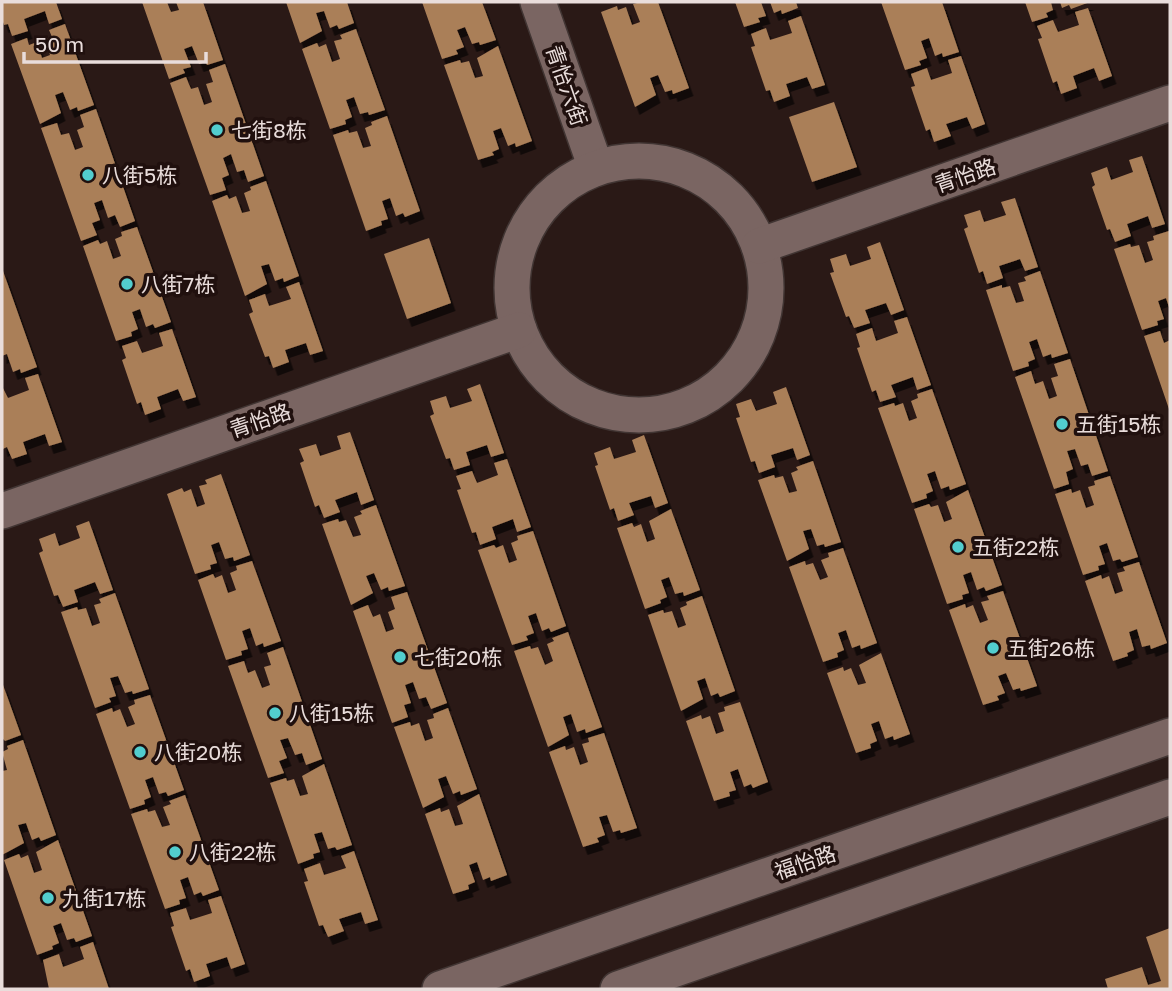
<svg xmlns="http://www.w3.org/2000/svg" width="1172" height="991" font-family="'Golos Text','Noto Sans SC',sans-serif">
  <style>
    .building { fill: #aa7f59; filter: url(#shadow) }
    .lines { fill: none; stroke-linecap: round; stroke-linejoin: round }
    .minor-casing { stroke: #413533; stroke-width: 38 }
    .minor { stroke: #7a6562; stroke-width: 35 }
    .poi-dot { fill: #52cdce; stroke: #20100e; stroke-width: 2.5 }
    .labels { text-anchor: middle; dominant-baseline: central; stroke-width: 7; stroke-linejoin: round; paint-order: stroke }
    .street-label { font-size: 21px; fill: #e9dddb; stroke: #20100e }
    .poi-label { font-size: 21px; fill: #e9dddb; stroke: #20100e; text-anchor: start }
  </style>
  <defs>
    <filter id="shadow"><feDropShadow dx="4.5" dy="8" stdDeviation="0" flood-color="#0009"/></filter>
  </defs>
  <rect width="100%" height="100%" fill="#2a1916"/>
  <!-- building -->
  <g class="building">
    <polygon points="2,2 56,2 62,19 49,24 45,11 24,19 28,31 12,36 8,24 4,25 2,19"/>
    <polygon points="142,2 167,2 171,12 179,10 176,2 203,2 223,60 207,65 206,62 199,64 192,46 184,49 191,67 183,69 185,73 169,79"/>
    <polygon points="286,2 347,2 354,23 339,29 337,25 330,28 324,11 316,13 322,31 300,43"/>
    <polygon points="422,2 482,2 496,40 480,45 479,42 472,44 465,27 457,30 464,47 456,50 458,54 442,59"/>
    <polygon points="641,2 658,2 689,88 673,94 672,90 665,92 658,75 650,78 656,95 635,107 601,12 617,6 618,10 626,7 632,25 640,22 633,4"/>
    <polygon points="735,2 761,2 766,16 758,18 760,22 744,27"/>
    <polygon points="770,2 796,2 798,8 782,14 781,10 774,13"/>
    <polygon points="881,2 942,2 959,52 943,57 942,53 935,56 929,38 921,41 927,58 919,61 921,65 905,70"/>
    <polygon points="1025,2 1051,2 1053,10 1046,13 1048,17 1032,22"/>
    <polygon points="1060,2 1090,2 1071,9 1069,5 1062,8"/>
    <polygon points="1088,8 1112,76 1099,81 1094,68 1073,76 1077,88 1061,94 1057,81 1053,83 1038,39 1042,38 1037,26 1053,20 1058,32 1079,25 1075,12"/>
    <polygon points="801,16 825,85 812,89 807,77 786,84 790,96 774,102 770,90 766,91 751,47 755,46 751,34 766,28 770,40 792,33 788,21"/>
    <polygon points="65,24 94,105 78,111 77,107 70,110 63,92 55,95 61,113 40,124 11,44 27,38 29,45 37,42 42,58 50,55 45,39 52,37 49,30"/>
    <polygon points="356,29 385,110 369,115 368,112 360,114 354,97 346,100 352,117 345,120 346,124 330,129 302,49 317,43 319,47 326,44 332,62 340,59 334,41 342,39 340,35"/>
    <polygon points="498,46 532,141 516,147 515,143 508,146 501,128 493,131 499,149 492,152 494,155 478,160 444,65 460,60 461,63 469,61 475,78 483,76 477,58"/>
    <polygon points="961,56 985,124 972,129 967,117 946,124 951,136 934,142 930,129 926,131 911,87 915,86 911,74 927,68 931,80 952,73 948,60"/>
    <polygon points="225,64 264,176 248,182 244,170 237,172 231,154 223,158 229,175 222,178 226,190 210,195 170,83 186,77 191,89 198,87 204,105 212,102 206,84 213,82 209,70"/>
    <polygon points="834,102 857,167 812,182 789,117"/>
    <polygon points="96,109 135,221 120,227 115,215 108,218 102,200 94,203 100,220 92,223 97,235 81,241 41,128 57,123 61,135 69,133 75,150 83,147 77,130 84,127 80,115"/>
    <polygon points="387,116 420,211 405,217 403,213 396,216 390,198 382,201 388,219 381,221 382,225 366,231 333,135 348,130 349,133 357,131 363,148 371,146 365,128 372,125 371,122"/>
    <polygon points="1142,156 1165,224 1152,228 1148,216 1127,224 1131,236 1115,242 1110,229 1107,230 1092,187 1095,185 1091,173 1107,167 1111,180 1133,172 1129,160"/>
    <polygon points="266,181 299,276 284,282 283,278 275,281 269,264 261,266 267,284 245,296 212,201 227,195 229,199 236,196 242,213 250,211 244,193 251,190 250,187"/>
    <polygon points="1015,198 1038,267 1025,271 1020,259 999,266 1003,278 987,284 983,271 979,273 964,229 968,227 964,215 980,210 984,222 1006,215 1001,202"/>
    <polygon points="137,227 171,322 155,328 153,324 146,327 140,309 132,312 138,329 131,332 132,336 116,341 83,246 98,240 100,244 107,241 113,259 121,256 115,239 122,236 121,232"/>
    <polygon points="1169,231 1170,310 1166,298 1158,301 1164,319 1157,321 1158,325 1142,330 1114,249 1130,244 1131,247 1139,245 1145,263 1153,260 1147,242 1154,240 1153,236"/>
    <polygon points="429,238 451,303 407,319 384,254"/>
    <polygon points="880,242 904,310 891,315 886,303 865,310 870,323 854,328 849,316 846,317 830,273 834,272 830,259 846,254 850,266 871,259 867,247"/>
    <polygon points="2,268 37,367 21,373 20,369 13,372 7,354 2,356"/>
    <polygon points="1040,271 1068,353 1052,358 1051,354 1043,357 1037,339 1029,342 1035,359 1028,362 1029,366 1013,371 986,290 1002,285 1002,288 1010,286 1016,303 1024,301 1018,283 1026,281 1024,277"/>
    <polygon points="299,282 323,351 310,355 306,343 285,350 289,362 273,368 269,356 265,357 249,314 253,312 249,300 265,294 269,306 291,299 286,287"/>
    <polygon points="907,317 931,385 917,390 913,377 891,385 896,397 880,402 876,390 872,392 857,348 860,347 856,334 872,328 876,341 898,333 894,321"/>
    <polygon points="172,329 196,397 183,401 178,389 157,397 161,409 145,415 141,402 137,404 122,360 126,358 122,346 137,341 142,353 163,346 159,333"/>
    <polygon points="1160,331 1164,343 1170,340 1170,412 1144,336"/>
    <polygon points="1070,359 1108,471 1092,476 1088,464 1081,466 1075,449 1067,451 1073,469 1066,472 1069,484 1054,489 1015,377 1031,371 1035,384 1043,381 1049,399 1057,396 1051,378 1058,376 1054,364"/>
    <polygon points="38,374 62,442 49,446 45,434 23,442 27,454 12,459 7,447 3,449 2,444 2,386 8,398 29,390 25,378"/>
    <polygon points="480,384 504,453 491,457 487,445 466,452 470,465 454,470 450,458 446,459 430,416 434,414 430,401 446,396 450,408 472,401 467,389"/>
    <polygon points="786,387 810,455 797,460 793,448 771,455 775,467 759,473 755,461 751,462 736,418 740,417 736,404 751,399 756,411 777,404 773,392"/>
    <polygon points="932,389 966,484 950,490 949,486 941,489 935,471 927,474 933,491 926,494 927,498 912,503 878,408 894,403 895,406 903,403 909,421 917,418 911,401 918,398 917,394"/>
    <polygon points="350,432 374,500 361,505 357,492 335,500 340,512 324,518 319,505 315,507 300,463 304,461 299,449 316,444 320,456 341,449 337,436"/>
    <polygon points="644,435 668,503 655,508 651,496 629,503 634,515 618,521 614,508 610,510 595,466 598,465 594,453 610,447 614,459 636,452 632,440"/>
    <polygon points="507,459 531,527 517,532 513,519 492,527 496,539 480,545 476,532 472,533 457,490 461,489 456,476 472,471 477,483 498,475 494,463"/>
    <polygon points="813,461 841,542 825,547 824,544 817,546 811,529 803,531 809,549 787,561 758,480 774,475 775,478 783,476 789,493 797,491 791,473 798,470 796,467"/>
    <polygon points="221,474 250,555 234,561 233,557 225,559 219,542 211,545 217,563 210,565 211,569 195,574 167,494 182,488 184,492 191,489 197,507 205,504 199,486 207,484 205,480"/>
    <polygon points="1110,476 1138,557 1122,562 1120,559 1113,561 1107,543 1099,546 1105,564 1098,566 1099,570 1083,575 1055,494 1071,489 1072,493 1080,490 1086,508 1094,505 1088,487 1095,485 1094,481"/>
    <polygon points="968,490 1002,585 986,591 984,587 977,590 971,572 963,575 969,593 962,595 963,599 947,604 914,509 929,504 931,507 938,505 944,522 952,519 946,502"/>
    <polygon points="376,505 405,586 389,591 388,587 381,590 374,573 366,576 373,593 351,605 322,524 338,519 339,522 346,520 353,537 361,535 354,517 362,514 360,511"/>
    <polygon points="671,509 700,590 684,596 683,592 675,594 669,577 661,580 667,597 660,600 661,603 645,609 617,528 632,523 634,527 641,524 647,542 655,539 649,521"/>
    <polygon points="89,521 113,590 100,594 95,582 74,590 78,602 63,607 58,595 54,596 39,553 43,551 39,539 55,533 59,546 80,538 76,526"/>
    <polygon points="533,531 566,626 551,632 549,628 542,631 536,613 528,616 534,633 526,636 528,640 512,645 478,550 494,545 496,548 503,545 509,563 517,560 511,543 518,540 517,536"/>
    <polygon points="843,548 877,643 861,649 860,645 852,648 846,630 838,633 844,650 837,653 838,657 823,662 789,567 805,561 806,565 813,563 820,580 828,577 821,560 829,557 828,553"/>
    <polygon points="252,561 281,641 264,647 263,643 256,646 250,628 242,631 248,649 241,651 242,655 226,660 198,580 213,574 215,578 222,575 228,593 236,590 230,573 237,570 236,566"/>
    <polygon points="1139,562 1167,643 1151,649 1150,645 1142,647 1137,629 1129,632 1134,650 1127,653 1128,656 1113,661 1085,581 1101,575 1102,579 1109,576 1115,594 1123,591 1117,573 1125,571 1123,567"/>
    <polygon points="1003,591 1037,686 1021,691 1020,688 1013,690 1006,673 998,676 1005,693 997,696 999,700 983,705 949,610 965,604 966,608 973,605 980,623 988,620 981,602 989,600 987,596"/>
    <polygon points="407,592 447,703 431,709 426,697 419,699 413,682 405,685 411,703 404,705 408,717 392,723 353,611 368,605 373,617 380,614 386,632 394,629 388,612 395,609 391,597"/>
    <polygon points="115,593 149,689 133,694 132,691 125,693 118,676 110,678 116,696 109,698 111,702 95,708 61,612 77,607 78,610 86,608 92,626 100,623 94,605 101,603 99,599"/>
    <polygon points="702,596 735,691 720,697 718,693 711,696 705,678 697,681 703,699 681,711 648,615 663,610 664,613 672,611 678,628 686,625 680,608 687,605 686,602"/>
    <polygon points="568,632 602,727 586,733 585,729 577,732 571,714 563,717 569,735 548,747 514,651 530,646 531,649 538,647 545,665 553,661 547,644 554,641 552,638"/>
    <polygon points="283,647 322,759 306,765 302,753 295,755 288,738 280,740 287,758 279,761 284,773 268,778 228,666 244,661 248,673 255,670 262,688 270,685 264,667 271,665 267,653"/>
    <polygon points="881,653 910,734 894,740 893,736 885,739 879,721 871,724 877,741 870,744 871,748 856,753 827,673 843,667 844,671 851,668 858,685 866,683 859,665"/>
    <polygon points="2,682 21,735 5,741 2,738"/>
    <polygon points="150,695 184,790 168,796 166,792 159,794 153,777 145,780 151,797 144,800 145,804 130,809 96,714 112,708 113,712 120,709 127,727 135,724 128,707 135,704 134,700"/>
    <polygon points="740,702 768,782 753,788 751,784 744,787 738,769 730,772 736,790 729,792 730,796 714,801 686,721 701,715 702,719 710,716 716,734 724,731 718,713 725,711 724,707"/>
    <polygon points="448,708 477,789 461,795 460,791 453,794 446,776 438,779 444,797 423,808 394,727 410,722 411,726 419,723 425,741 433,738 427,720 434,718 433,714"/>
    <polygon points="604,733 637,828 621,833 620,830 613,832 607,815 599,817 605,835 597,838 599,842 583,847 549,752 565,746 566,750 574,747 580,765 588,762 582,744 589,742 588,738"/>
    <polygon points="23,740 56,835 41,841 39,837 32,840 26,823 18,825 24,843 2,855 2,771 7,770 2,752 8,749 7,746"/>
    <polygon points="324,764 352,845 337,850 335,847 328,849 322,832 314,834 320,852 313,854 314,858 298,864 270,783 286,778 287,781 294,779 300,796 308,794 302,776"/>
    <polygon points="479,794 507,875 491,881 490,877 483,880 477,862 469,865 475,882 468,885 469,889 453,894 425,814 440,808 441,812 449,809 455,826 463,824 457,806"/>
    <polygon points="185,795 219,890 203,896 201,892 194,895 188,877 180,880 186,898 179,900 180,904 165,909 131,814 147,809 148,812 155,810 162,827 170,825 163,807 171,804 169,801"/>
    <polygon points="58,840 92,936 76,942 74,938 67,940 61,923 53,926 59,943 52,946 53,949 37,955 4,860 19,854 21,858 28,855 34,873 42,870 36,852"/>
    <polygon points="354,851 378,920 365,924 361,912 339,919 344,931 328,937 323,925 319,926 304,882 308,881 304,869 320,863 324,875 346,868 341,856"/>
    <polygon points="221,896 245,964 231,969 227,957 206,964 210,976 194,982 190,969 186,971 171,927 174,926 170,913 186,908 190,920 212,913 208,900"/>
    <polygon points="1170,928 1170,989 1108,989 1105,979 1142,967 1148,985 1161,981 1146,937"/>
    <polygon points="93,942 109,989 49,989 43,960 59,954 63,967 84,959 80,947"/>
  </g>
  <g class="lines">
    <!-- minor casing -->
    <g class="minor-casing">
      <g id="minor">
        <polyline points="538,2 596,168"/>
        <circle cx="639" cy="288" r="127"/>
        <polyline points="759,246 1170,103"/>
        <polyline points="2,511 519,330"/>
        <polyline points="440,989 1170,736"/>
        <polyline points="618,989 1170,797"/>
      </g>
    </g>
    <!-- minor -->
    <use href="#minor" class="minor"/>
  </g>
  <!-- markers -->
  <g class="poi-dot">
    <circle cx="217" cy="130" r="7"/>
    <circle cx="88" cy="175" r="7"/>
    <circle cx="127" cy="284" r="7"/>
    <circle cx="1062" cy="424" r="7"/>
    <circle cx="958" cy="547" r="7"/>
    <circle cx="993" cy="648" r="7"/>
    <circle cx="400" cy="657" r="7"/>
    <circle cx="275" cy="713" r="7"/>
    <circle cx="140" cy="752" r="7"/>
    <circle cx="175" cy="852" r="7"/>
    <circle cx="48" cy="898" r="7"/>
  </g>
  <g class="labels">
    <!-- street labels -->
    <g class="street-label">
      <text transform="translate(567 85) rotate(71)">青怡六街</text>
      <text transform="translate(965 175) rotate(-19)">青怡路</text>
      <text transform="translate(260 420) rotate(-19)">青怡路</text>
      <text transform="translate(805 862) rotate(-19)">福怡路</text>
    </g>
    <!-- poi labels -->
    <g class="poi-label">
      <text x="231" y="130">七街8栋</text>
      <text x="102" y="175">八街5栋</text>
      <text x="141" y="284">八街7栋</text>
      <text x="1076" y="424">五街15栋</text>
      <text x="972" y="547">五街22栋</text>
      <text x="1007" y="648">五街26栋</text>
      <text x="414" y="657">七街20栋</text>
      <text x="289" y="713">八街15栋</text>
      <text x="154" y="752">八街20栋</text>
      <text x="189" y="852">八街22栋</text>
      <text x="62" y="898">九街17栋</text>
    </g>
  </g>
  <!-- border -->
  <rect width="1172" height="991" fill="none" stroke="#e9dddb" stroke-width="7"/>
  <!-- scale -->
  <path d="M24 52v10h182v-10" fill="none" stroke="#e9dddb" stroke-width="3.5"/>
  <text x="35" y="52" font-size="21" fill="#e9dddb" stroke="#20100e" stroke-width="5" paint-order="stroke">50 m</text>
</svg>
